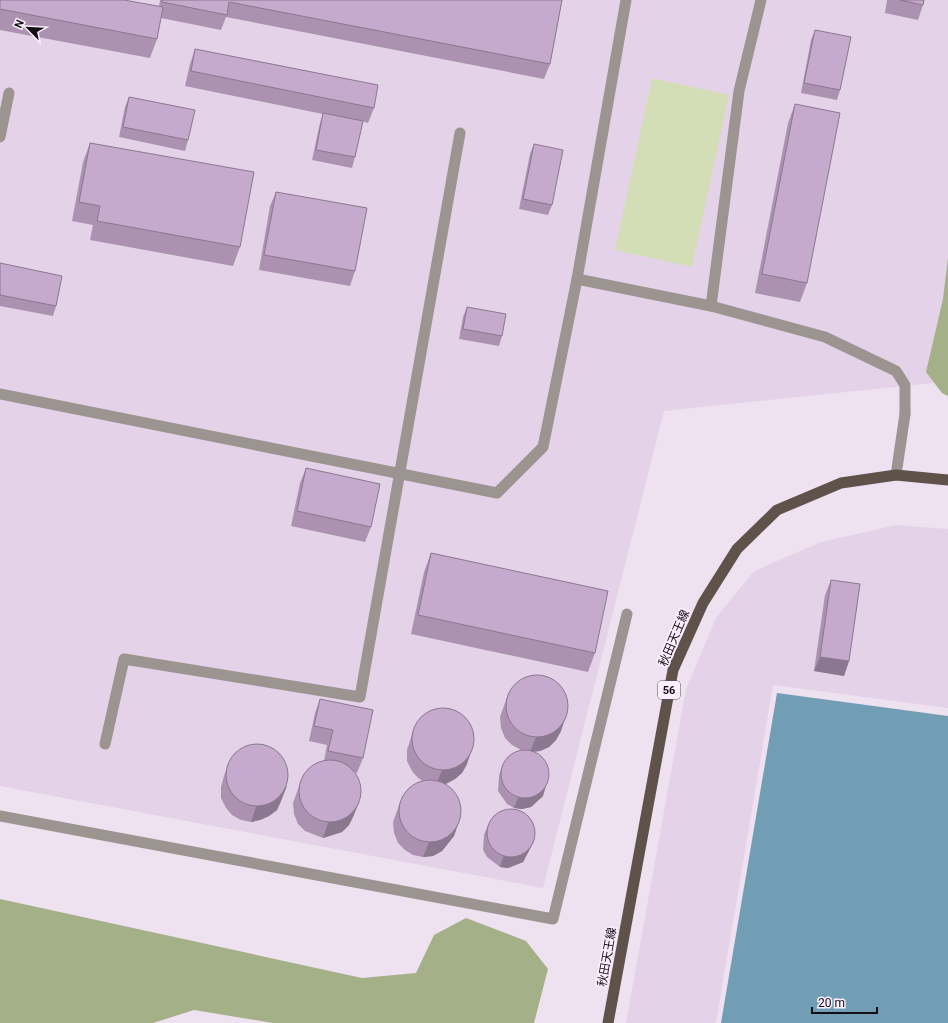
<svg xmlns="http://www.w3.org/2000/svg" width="948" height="1023" font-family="Roboto,'Noto Sans JP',sans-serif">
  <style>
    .built { fill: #e4d3e8 }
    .green { fill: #d3deb7 }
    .forest { fill: #a4b087 }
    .water { fill: #729eb5 }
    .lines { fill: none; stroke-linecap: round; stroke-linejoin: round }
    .service { stroke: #9c9490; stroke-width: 11 }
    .minor { stroke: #9c9490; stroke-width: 11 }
    .primary { stroke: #5f524b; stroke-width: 11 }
    .wall { fill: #aa92b0 }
    .shaded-wall { fill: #8b7790 }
    .building { fill: #c6aacd; stroke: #8b7790 }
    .labels { text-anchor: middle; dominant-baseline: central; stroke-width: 3.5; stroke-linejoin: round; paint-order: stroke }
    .shield { fill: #fbeefe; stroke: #58515a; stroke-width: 1 }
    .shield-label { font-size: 11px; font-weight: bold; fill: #120e13 }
    .street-label { font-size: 12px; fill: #120e13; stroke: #fbeefe }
  </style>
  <rect width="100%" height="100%" fill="#eee1f0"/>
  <!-- built -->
  <g class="built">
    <polygon points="0,0 948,0 948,317 933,383 664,411 543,888 0,786"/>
    <polygon points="896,525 948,529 948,708 773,685 716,1023 626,1023 686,689 716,618 754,571 821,542"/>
  </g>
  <!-- green -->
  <polygon class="green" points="652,78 729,95 692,267 615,250"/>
  <!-- forest -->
  <g class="forest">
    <polygon points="948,258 948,396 942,393 926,372 943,299"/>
    <polygon points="0,899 362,978 416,973 434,935 466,918 526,941 548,969 534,1023 273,1023 194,1010 153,1023 0,1023"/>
  </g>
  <!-- water -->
  <polygon class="water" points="777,693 948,716 948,1023 721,1023"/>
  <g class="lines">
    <!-- service -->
    <g class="service">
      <polyline points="0,137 9,93"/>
      <polyline points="577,279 711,306 825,337 896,371 905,385 905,414"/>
      <polyline points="711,306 739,91 761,0"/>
      <polyline points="0,394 497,493 543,447 577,279 626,0"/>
      <polyline points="105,744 124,659 360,697 460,133"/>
      <polyline points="0,816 553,919 627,614"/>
    </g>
    <!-- minor -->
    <polyline class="minor" points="896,475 905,414"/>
    <!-- primary -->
    <polyline class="primary" points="608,1023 673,670 703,603 737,549 777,510 841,483 896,475 948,480"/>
  </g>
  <!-- wall -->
  <g class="wall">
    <polygon points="0,0 159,7 160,0 562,0 550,64 544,79 226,17 221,30 161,18 157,39 150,58 0,30"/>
    <polygon points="887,0 924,0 923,5 918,20 885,13"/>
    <polygon points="815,30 840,90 837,100 801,93 811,40"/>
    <polygon points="195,49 374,108 368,123 362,121 355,157 352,168 312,160 320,123 323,114 185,86 190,64"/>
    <polygon points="129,97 188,140 185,151 119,137 125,107"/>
    <polygon points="795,104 807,283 800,302 755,293 788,123"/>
    <polygon points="90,143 240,247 233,266 90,240 93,225 72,221 83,162"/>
    <polygon points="534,144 552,205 548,215 519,209 530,154"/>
    <polygon points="276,192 355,271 350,286 259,270 270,206"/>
    <polygon points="0,263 56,306 53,316 0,306"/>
    <polygon points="467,307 502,336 499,346 459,339 463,317"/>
    <polygon points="306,468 371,527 365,542 291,526 300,483"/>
    <polygon points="431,553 595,653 588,672 411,634 424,572"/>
    <polygon points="831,580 849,661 844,676 814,671 825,595"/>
    <polygon points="509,692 561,731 556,740 549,747 540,751 531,752 543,796 531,807 522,809 514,808 507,804 498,791 499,776 502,766 529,751 521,750 512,745 505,738 501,728 500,717"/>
    <polygon points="320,699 363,758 357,773 354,772 359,802 353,817 349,825 342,832 323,838 305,831 298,824 294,814 293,803 302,778 324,761 327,745 309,741 315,713"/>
    <polygon points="415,725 467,764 462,773 455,779 445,784 459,821 454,836 442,851 433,856 423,857 413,855 405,850 398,843 394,833 393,822 402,797 423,781 418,778 412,771 407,761 407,750"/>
    <polygon points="229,762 281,801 277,810 269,816 260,820 251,822 241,820 232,815 226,808 221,798 221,787 224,776"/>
    <polygon points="488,825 531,847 523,862 508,868 500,867 487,857 483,850 484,835"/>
  </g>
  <!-- shaded-wall -->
  <g class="shaded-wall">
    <polygon points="820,657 849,661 844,676 814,671"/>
    <polygon points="566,716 561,731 556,740 549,747 540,751 530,752 536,737"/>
    <polygon points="472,749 467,764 462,773 455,779 446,784 436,785 442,770"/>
    <polygon points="287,786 281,801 277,810 269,816 260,820 251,822 256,807"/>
    <polygon points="546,786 543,796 531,807 522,809 514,808 518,798"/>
    <polygon points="359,802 353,817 349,825 342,832 323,838 328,823"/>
    <polygon points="459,821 454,836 442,851 433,856 423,857 429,842"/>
    <polygon points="535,837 531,847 523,862 508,868 500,867 503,857"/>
  </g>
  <!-- building -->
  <g class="building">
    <polygon points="0,0 124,0 163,7 157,39 0,9"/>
    <polygon points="162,0 562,0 550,64 229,2 227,15 162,2"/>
    <polygon points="900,0 924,0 923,5"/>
    <polygon points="815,30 851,37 840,90 804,83"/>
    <polygon points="195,49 378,85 374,108 191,71"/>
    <polygon points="129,97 195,110 188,140 123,127"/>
    <polygon points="795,104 840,113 807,283 762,274"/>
    <polygon points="323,113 363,121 355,157 316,150"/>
    <polygon points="90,143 254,172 240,247 97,221 100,206 79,202"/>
    <polygon points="534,144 563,150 552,205 523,199"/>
    <polygon points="276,192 367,208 355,271 264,255"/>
    <polygon points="0,263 62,276 56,306 0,295"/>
    <polygon points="467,307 506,314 502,336 463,329"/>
    <polygon points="306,468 380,484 371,527 297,511"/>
    <polygon points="431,553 608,591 595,653 418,615"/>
    <polygon points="831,580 860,584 849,661 820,657"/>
    <circle cx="537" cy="706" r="31"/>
    <polygon points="320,699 373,710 363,758 328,751 333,730 314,726"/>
    <circle cx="443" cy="739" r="31"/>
    <circle cx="257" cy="775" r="31"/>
    <circle cx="525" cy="774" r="24"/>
    <circle cx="330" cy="791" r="31"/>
    <circle cx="430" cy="811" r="31"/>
    <circle cx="511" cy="833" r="24"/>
  </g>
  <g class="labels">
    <!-- shield labels -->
    <rect class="shield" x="658" y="681" width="22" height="18" rx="3"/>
    <g class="shield-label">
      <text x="669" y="690">56</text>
    </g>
    <!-- street labels -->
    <g class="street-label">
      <text transform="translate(674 638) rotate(-67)">秋田天王線</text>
      <text transform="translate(607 957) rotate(-80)">秋田天王線</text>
    </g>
  </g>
  <!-- north arrow -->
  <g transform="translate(28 28) rotate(294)" stroke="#fbeefe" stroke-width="3" paint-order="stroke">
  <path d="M0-3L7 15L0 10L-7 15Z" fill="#120e13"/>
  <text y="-6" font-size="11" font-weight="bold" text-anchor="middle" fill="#120e13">N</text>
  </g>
  <!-- scale -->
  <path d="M812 1007v6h65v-6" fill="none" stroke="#120e13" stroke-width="2"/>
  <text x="818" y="1007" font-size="12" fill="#120e13" stroke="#fbeefe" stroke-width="3" paint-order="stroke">20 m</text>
</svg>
